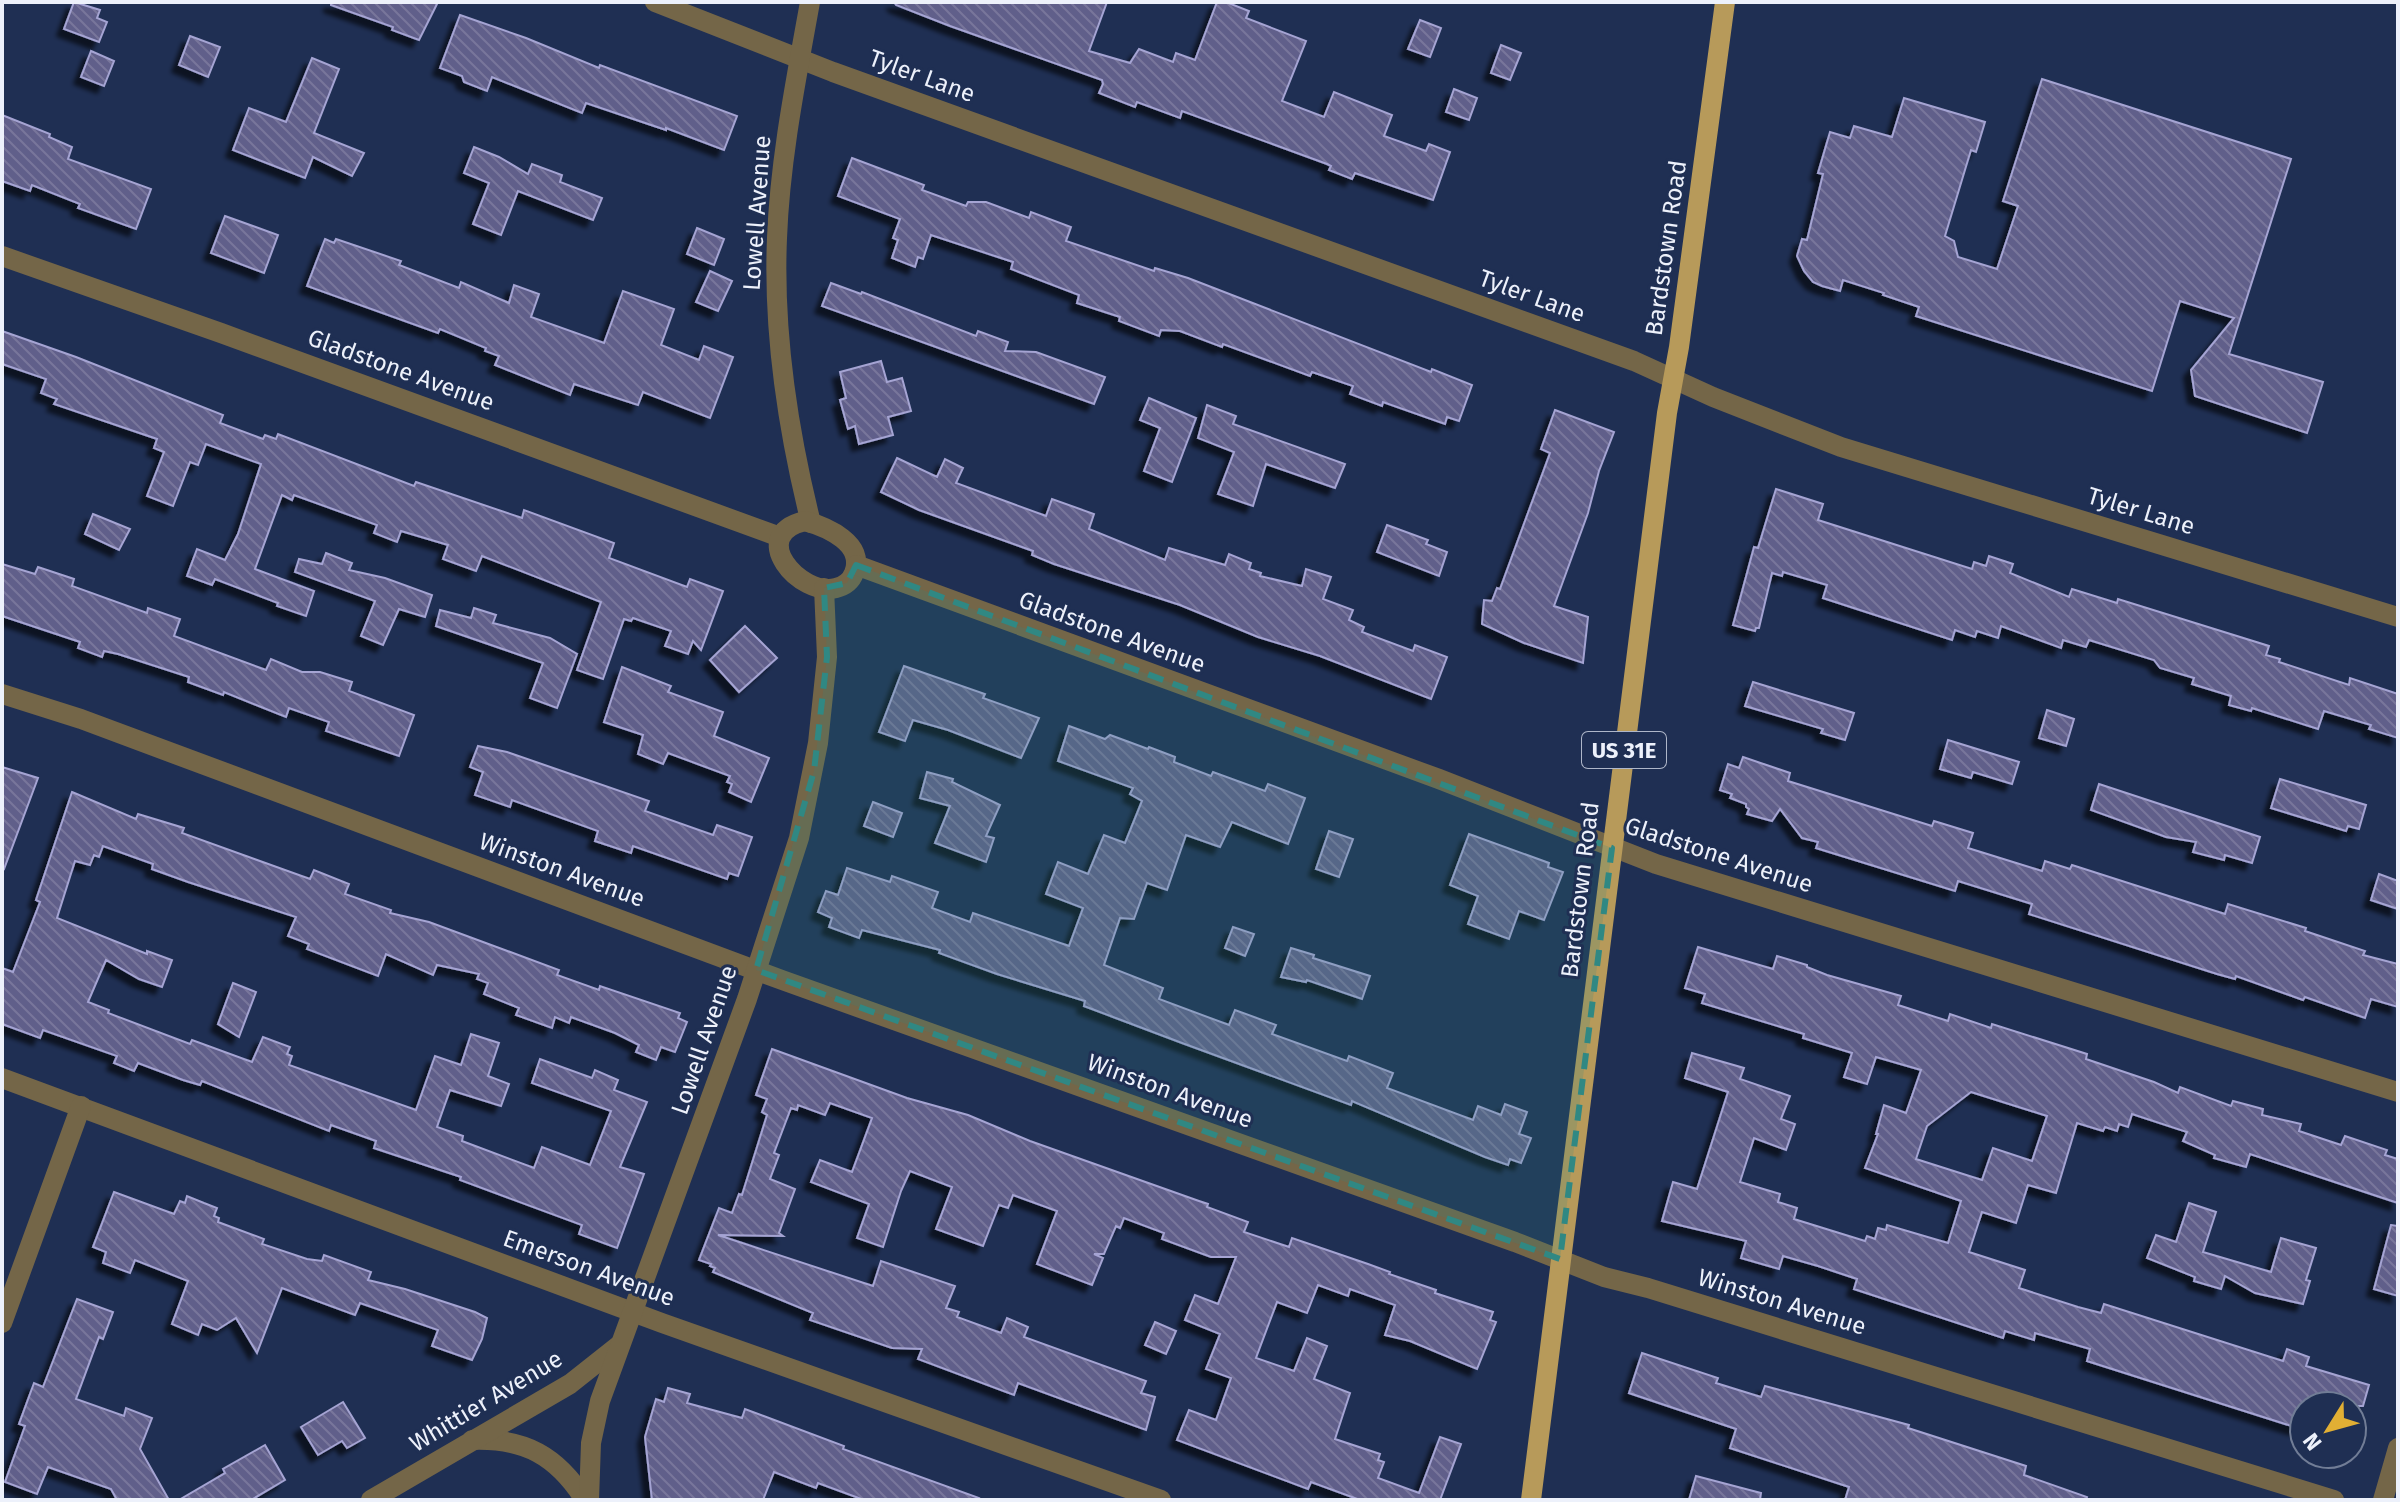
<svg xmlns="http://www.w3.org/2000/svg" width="2400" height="1502" font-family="'Fira Sans',sans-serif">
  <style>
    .building { fill: url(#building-back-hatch); stroke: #a5a4d3; stroke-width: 2; fill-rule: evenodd; filter: url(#shadow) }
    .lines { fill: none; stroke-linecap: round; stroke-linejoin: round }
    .street { stroke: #746648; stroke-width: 20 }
    .primary { stroke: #b79a5a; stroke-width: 20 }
    .marked { fill: #308883; fill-opacity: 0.2; stroke: #308883; stroke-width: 6; stroke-dasharray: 16 10; stroke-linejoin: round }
    .labels { text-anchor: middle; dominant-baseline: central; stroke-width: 6; stroke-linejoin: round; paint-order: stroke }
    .shield { fill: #1f2f53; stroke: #afb7c9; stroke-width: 2 }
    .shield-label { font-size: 22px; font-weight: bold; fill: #edf1fb }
    .street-label { font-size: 24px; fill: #edf1fb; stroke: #1f2f53 }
  </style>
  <defs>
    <pattern id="building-back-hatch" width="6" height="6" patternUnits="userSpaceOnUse" patternTransform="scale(2)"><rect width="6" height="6" fill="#615f8a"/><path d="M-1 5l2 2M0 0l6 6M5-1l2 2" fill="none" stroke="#78769b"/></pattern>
    <filter id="shadow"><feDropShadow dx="-7" dy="7" stdDeviation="2" flood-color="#0009"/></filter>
  </defs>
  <rect width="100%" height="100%" fill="#1f2f53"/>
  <!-- building -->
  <g class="building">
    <polygon points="74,2 100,10 97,18 107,22 99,42 64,29"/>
    <polygon points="331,2 438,2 419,40 392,30 393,27 331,5"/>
    <polygon points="894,2 1107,2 1089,51 1130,63 1139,49 1173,62 1176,53 1195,60 1217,2 1226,2 1249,11 1246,18 1306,41 1282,101 1324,117 1334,92 1392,115 1384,136 1426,151 1429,144 1450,152 1433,200 1355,173 1352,179 1329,170 1331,166 1327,164 1182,111 1180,118 1137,102 1135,107 1099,93 1103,84 1102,80 950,26 896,5"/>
    <polygon points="460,15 526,38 599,68 600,65 737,116 724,150 666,128 666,130 586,103 582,113 492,77 487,91 464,82 462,76 440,68"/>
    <polygon points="1420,20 1441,28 1430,57 1408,49"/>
    <polygon points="190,36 220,47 208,77 179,65"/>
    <polygon points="1501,45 1521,53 1510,80 1491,73"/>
    <polygon points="91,51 114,61 104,86 81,77"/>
    <polygon points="312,58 339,69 314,133 364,153 352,176 313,157 305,178 233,150 249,108 286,122"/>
    <polygon points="2042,79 2291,159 2229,354 2323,382 2307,433 2195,396 2191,370 2234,318 2180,301 2152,391 1916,316 1919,307 1883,295 1884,293 1843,280 1840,291 1822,286 1813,282 1804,271 1797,256 1802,239 1807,240 1823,174 1818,173 1830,132 1850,138 1854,126 1892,137 1904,98 1985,122 1976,152 1971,150 1945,236 1954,241 1958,257 1997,269 2018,206 2003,201"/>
    <polygon points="1454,89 1477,98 1469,120 1446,112"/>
    <polygon points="2,115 50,134 49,137 72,147 68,159 151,189 136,229 78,208 80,204 32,185 30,191 2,181"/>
    <polygon points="474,147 499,157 528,174 532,164 562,175 560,182 602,198 593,220 518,191 501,235 473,224 489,183 464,173"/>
    <polygon points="852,158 924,185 922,190 966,206 968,202 986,202 1029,218 1031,212 1071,227 1066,241 1154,271 1155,268 1188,278 1431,372 1432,369 1472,385 1459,421 1447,417 1445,424 1383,402 1382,406 1350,394 1353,386 1312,372 1310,376 1223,344 1222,347 1180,331 1161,330 1159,336 1119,321 1120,317 1077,303 1079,295 1011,269 1013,262 931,235 923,259 918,257 915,267 892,258 898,240 893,238 900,219 838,196"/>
    <polygon points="225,216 278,235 264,273 211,253"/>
    <polygon points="697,228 724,239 714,265 687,254"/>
    <polygon points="325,239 334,243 336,239 401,261 399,265 459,288 461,282 509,303 514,285 539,294 531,317 604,343 623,291 674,309 661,345 699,360 704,346 733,357 710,418 643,392 638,405 574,384 570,395 495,365 499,356 485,351 486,348 440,329 438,333 307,286"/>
    <polygon points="710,271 732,281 718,311 696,302"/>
    <polygon points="831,283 861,294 862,292 976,336 978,331 1008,342 1005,351 1036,352 1105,377 1094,404 822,306"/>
    <polygon points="2,331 76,357 223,415 220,423 263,439 265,435 276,439 278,434 414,486 416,482 522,518 524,510 614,543 609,558 687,587 690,579 723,591 701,650 693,641 688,654 665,646 671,631 633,618 631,621 624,619 603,679 577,670 601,602 482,556 476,571 443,559 448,545 401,531 397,542 374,533 377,525 294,495 292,500 282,495 255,569 314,591 306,616 277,606 278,603 215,579 212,585 187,576 197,549 225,560 238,534 261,464 206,444 198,465 190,462 173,506 147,496 164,452 154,448 157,439 54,404 57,399 41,393 46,379 2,364"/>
    <polygon points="881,361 887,382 902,378 911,411 888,417 893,435 859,444 855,426 848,429 840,400 846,398 840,372"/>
    <polygon points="1149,398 1196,418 1172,482 1144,471 1160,428 1140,420"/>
    <polygon points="1207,405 1236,416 1233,424 1345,464 1335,488 1266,464 1253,506 1218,494 1234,452 1198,438"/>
    <polygon points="1555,410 1614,432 1599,471 1588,513 1554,606 1588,617 1583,663 1524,643 1482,624 1484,600 1492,601 1497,588 1500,589 1550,453 1541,449"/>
    <polygon points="897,458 937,477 945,459 963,468 956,483 1046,516 1052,499 1094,514 1089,529 1165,560 1169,548 1225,565 1229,554 1251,563 1249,569 1261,573 1260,576 1302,586 1306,569 1331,577 1323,599 1353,610 1349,620 1364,627 1362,632 1413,651 1415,645 1447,657 1431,699 1320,656 1258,637 1180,605 1054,564 1032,555 1033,551 919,510 881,492"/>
    <polygon points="1776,489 1823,504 1818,520 1972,569 1974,562 1986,566 1989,556 2013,564 2010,573 2069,597 2072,589 2117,603 2118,599 2269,646 2266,655 2280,659 2279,662 2349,685 2350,678 2398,694 2398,738 2369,729 2371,725 2324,711 2318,729 2252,708 2251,711 2229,705 2231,696 2192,684 2194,678 2160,668 2154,660 2089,640 2086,647 2063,640 2061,648 2001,626 1998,638 1977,631 1975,637 1955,630 1952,640 1823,598 1827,585 1783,572 1782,576 1772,573 1759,628 1756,628 1755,631 1733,625 1754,547 1758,548"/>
    <polygon points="93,514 130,529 119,550 85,534"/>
    <polygon points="1387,525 1428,540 1426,544 1447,552 1439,576 1377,552"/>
    <polygon points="326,553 352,563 349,570 385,578 432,595 425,617 399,609 383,645 361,636 375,601 295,572 299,559 322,564"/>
    <polygon points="2,564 35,574 38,567 74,579 72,586 147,613 148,608 180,619 174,636 266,670 271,659 302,672 320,672 352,682 349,691 414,715 399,756 326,731 329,722 289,708 286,717 224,692 223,695 188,682 189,677 118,654 104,651 102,657 78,648 80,642 2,616"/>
    <polygon points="474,608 496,615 493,623 550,638 577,654 557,708 530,698 543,663 436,626 440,610 471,618"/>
    <polygon points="745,626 777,658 739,692 710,660"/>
    <polygon points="904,666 985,694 983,698 1039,718 1021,758 948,730 913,720 905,741 879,732"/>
    <polygon points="622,667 671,686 668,692 723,712 714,736 769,758 751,802 729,792 732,784 727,782 730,776 668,753 663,764 638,754 643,735 604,722"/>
    <polygon points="1753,682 1854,713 1845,740 1821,733 1823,729 1745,706"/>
    <polygon points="2047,710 2074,719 2066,746 2039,738"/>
    <polygon points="1069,726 1105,739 1110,735 1148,749 1149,747 1175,757 1174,762 1211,776 1213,772 1265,791 1268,784 1305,798 1288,844 1232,822 1220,847 1186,835 1167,890 1147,883 1134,919 1120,918 1104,965 1163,988 1159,999 1229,1025 1235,1010 1276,1025 1272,1034 1347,1061 1349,1056 1393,1073 1387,1088 1473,1120 1478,1106 1501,1115 1505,1104 1527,1112 1519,1134 1531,1138 1521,1163 1510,1159 1508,1165 1485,1157 1352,1101 1351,1105 1182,1043 1084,1006 1085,1001 997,974 939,953 940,950 862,930 859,938 829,927 832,918 818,912 826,891 838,895 847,868 890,882 892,876 938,892 932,908 970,922 973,913 1069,946 1083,908 1046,894 1058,862 1088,874 1104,835 1125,843 1142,801 1130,794 1133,788 1058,761"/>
    <polygon points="1948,740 2019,762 2012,784 1973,772 1971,778 1940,769"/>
    <polygon points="478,746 507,752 649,801 645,811 713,835 717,825 752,837 738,876 729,873 727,879 633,846 631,853 595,841 598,831 512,800 510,807 475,795 483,772 470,767"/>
    <polygon points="1743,757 1790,773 1788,781 1932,826 1934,821 1973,833 1968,848 2042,871 2045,861 2070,869 2072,865 2225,914 2228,904 2306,928 2305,931 2365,951 2363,955 2398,964 2398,1007 2371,999 2365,1018 2305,997 2303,1000 2236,976 2235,979 2217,974 2029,914 2032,904 1958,881 1955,891 1816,848 1818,842 1802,838 1780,809 1772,821 1747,814 1749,809 1746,807 1746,804 1730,798 1732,794 1720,790 1728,764 1739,768"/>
    <polygon points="2,767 38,778 4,869 2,868"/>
    <polygon points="927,772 953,779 952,782 1000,805 986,836 994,838 986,862 935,843 950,806 920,798"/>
    <polygon points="2280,779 2366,805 2359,829 2348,826 2346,831 2271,808"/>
    <polygon points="2099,784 2260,837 2252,863 2225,855 2224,860 2193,852 2196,842 2166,837 2091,810"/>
    <polygon points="72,792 136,819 138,814 184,828 182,833 310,879 314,870 349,884 345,894 391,910 390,913 429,922 559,970 557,975 599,990 600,986 680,1013 678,1018 687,1022 675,1052 661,1047 656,1060 636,1052 639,1045 615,1033 571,1017 569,1023 555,1017 552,1028 516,1015 519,1008 484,994 488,983 477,979 479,974 437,965 433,975 386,954 378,976 307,949 309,944 288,936 296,917 188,882 152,869 153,864 103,846 99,857 94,855 90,865 75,861 57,918 147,954 147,951 172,960 162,987 139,979 106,960 88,1002 109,1010 108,1013 190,1044 192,1040 252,1062 263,1037 290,1047 287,1054 292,1056 289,1065 416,1110 435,1056 461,1065 471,1034 499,1043 488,1076 509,1084 501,1106 450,1090 437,1127 463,1136 462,1141 534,1168 542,1147 590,1165 611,1111 532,1083 540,1059 592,1078 595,1070 618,1080 614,1090 647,1102 620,1167 644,1174 617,1248 579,1234 582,1225 460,1180 461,1177 374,1148 376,1141 331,1125 329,1131 202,1081 200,1085 183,1080 138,1063 134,1071 114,1063 117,1056 43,1030 40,1038 2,1024 2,968 13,972 40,902 36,900"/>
    <polygon points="873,802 902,813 893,837 864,826"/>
    <polygon points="1329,831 1353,839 1339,877 1316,869"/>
    <polygon points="1469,834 1549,863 1548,867 1563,872 1544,920 1519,911 1509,939 1468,924 1478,896 1450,885"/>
    <polygon points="2379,874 2398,881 2398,909 2371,900"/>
    <polygon points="1233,927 1254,934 1245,956 1225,948"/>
    <path d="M1698,947L1773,969L1777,956L1807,965V967L1827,975L1901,996L1898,1005L1948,1021L1950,1014L1991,1028L1992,1024L2087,1054L2086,1059L2154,1082L2178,1093L2180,1087L2231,1106L2233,1101L2263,1109L2262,1115L2301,1124L2299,1131L2341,1145L2345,1136L2387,1150L2385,1155L2398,1159V1203L2250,1154L2246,1167L2214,1158L2215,1155L2183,1141L2187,1132L2132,1114L2128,1127L2119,1124L2117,1131L2105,1127L2103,1131L2077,1123L2056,1193L2028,1185L2016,1223L1982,1212L1969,1252L2025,1270L2019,1288L2078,1307L2101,1313L2104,1304L2283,1361L2287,1349L2309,1357L2306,1366L2369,1385L2363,1406H2304V1430L2087,1361L2090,1349L2035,1333L2034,1340L2005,1331L2003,1338L1854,1289L1857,1279L1818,1266L1783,1256L1779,1269L1741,1258L1746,1241L1662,1221L1673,1182L1697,1189L1728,1092L1685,1078L1692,1053L1744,1068L1740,1079L1790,1096L1781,1119L1795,1124L1786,1150L1754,1138L1740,1182L1780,1194L1778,1202L1797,1208L1794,1219L1865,1241L1867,1236L1875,1239L1878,1228L1886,1230L1887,1225L1948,1243L1961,1201L1865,1168L1878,1134H1876L1884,1105L1906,1113L1921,1070L1876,1057L1867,1084L1844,1077L1852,1053L1803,1038L1804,1034L1702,1003L1705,994L1685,988ZM1971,1092L2047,1116L2032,1161L1993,1148L1982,1180L1916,1159L1927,1126Z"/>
    <polygon points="1291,948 1314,955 1313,958 1370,976 1362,999 1307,980 1306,982 1281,977"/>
    <polygon points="233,983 256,992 239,1037 218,1024"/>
    <polygon points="772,1049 907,1098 968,1115 1030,1141 1199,1201 1208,1204 1207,1207 1248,1222 1244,1232 1289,1247 1292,1238 1368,1264 1390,1272 1389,1274 1436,1290 1435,1293 1493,1312 1490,1320 1496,1322 1477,1369 1410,1341 1385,1335 1395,1305 1350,1289 1348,1296 1318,1285 1307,1313 1277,1302 1256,1358 1294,1371 1307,1338 1327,1346 1314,1379 1350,1393 1335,1439 1380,1454 1378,1460 1384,1462 1378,1478 1419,1493 1440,1437 1461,1444 1440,1500 1360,1500 1311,1482 1308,1489 1177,1440 1189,1410 1216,1420 1231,1378 1206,1369 1220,1334 1185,1320 1195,1295 1218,1304 1236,1257 1211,1257 1162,1239 1164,1233 1124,1218 1120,1228 1116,1226 1104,1254 1094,1254 1103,1258 1092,1285 1037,1264 1057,1211 1013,1195 1008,1208 999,1205 983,1246 936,1229 952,1187 910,1171 901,1191 883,1247 857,1238 869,1204 811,1182 820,1160 852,1172 872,1118 830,1103 825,1115 798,1105 797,1110 791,1108 774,1153 779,1155 770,1179 795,1189 779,1233 783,1236 718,1235 873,1286 881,1261 955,1286 946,1308 959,1312 957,1317 1001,1333 1007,1318 1028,1327 1024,1337 1146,1381 1141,1393 1155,1397 1146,1430 1018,1383 1014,1395 918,1359 922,1349 892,1348 810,1320 813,1313 713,1272 715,1268 710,1266 711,1264 699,1260 719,1208 732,1213 739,1194 742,1195 767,1115 762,1112 767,1099 756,1095"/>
    <polygon points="114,1192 174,1214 180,1201 185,1203 187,1196 204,1203 217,1208 214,1216 219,1218 218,1222 264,1239 262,1244 307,1259 322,1261 324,1255 371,1272 368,1280 405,1289 475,1312 487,1318 482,1339 472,1360 432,1346 438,1330 360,1303 355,1315 282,1288 257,1353 236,1318 217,1330 202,1324 198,1335 172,1324 188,1281 135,1260 130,1273 103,1263 106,1252 93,1247"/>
    <polygon points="2189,1203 2216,1212 2203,1252 2271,1272 2281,1238 2316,1248 2306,1280 2310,1281 2303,1304 2255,1293 2225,1276 2221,1289 2194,1281 2195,1277 2147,1258 2156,1235 2176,1242"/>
    <polygon points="2391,1225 2398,1226 2398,1296 2374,1289"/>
    <polygon points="77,1299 113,1312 103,1339 99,1337 76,1399 124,1416 126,1408 152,1418 140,1449 169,1500 117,1500 111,1489 48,1467 37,1494 5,1482 25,1426 19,1424 34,1383 43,1387"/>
    <polygon points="1155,1322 1176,1331 1166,1354 1145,1345"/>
    <polygon points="1642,1353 1718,1378 1716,1383 1761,1397 1765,1386 1909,1425 1908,1428 2026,1466 2024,1475 2087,1497 2086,1500 1845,1500 1849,1487 1730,1448 1736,1429 1629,1393"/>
    <polygon points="668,1388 690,1394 687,1403 742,1418 745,1409 844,1446 843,1449 979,1498 978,1500 864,1500 818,1483 816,1488 774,1472 763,1500 652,1500 645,1437 656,1399 664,1402"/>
    <polygon points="343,1402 365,1438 347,1448 342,1441 318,1455 301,1427"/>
    <polygon points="265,1445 285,1480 251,1500 179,1500 225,1473 223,1469"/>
    <polygon points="1696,1476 1761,1493 1760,1500 1689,1500"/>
  </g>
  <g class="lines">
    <!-- street -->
    <g class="street">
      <polyline points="655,2 833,72 1634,361 1713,397 1841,447 2398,617"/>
      <path d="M810,2C796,80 780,159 777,238C773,333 788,431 811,523"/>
      <polyline points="2,256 221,333 780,537"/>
      <path d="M805,521C827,527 866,544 854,573C851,581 844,586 836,588C800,597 746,535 805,521Z"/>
      <polyline points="856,565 1439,779 1656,864 2398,1092"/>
      <polyline points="2,694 81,719 782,980 1515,1242 1604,1277 1648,1288 2334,1500"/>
      <polyline points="2,1078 662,1323 1161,1500"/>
      <polyline points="2,1323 81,1106"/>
      <path d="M472,1440C525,1438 557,1456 585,1500"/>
      <polyline points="371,1500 570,1384 618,1346"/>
      <polyline points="589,1500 591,1443 600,1401 747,999 799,838 818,743 827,657 824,588"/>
      <polyline points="2383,1500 2398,1448"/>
    </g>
    <!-- primary -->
    <polyline class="primary" points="1531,1500 1667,413 1679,347 1725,2"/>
  </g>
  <!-- marked area -->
  <path class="marked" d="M856,565L1612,848L1560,1259L756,970L814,771L827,657L824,588L847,583Z"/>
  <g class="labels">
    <!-- shield labels -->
    <rect class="shield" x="1582" y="732" width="84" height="36" rx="6"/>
    <g class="shield-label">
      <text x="1624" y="750">US 31E</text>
    </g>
    <!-- street labels -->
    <g class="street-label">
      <text transform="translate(922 76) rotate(20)">Tyler Lane</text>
      <text transform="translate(757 213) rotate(-86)">Lowell Avenue</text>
      <text transform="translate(1666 248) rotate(-82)">Bardstown Road</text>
      <text transform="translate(1532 296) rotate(20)">Tyler Lane</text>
      <text transform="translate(401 370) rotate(20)">Gladstone Avenue</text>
      <text transform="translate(2141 511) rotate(17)">Tyler Lane</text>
      <text transform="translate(1112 632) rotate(20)">Gladstone Avenue</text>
      <text transform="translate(1719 855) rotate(18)">Gladstone Avenue</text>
      <text transform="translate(562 870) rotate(20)">Winston Avenue</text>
      <text transform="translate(1580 890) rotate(-83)">Bardstown Road</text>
      <text transform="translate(704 1040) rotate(-71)">Lowell Avenue</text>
      <text transform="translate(1170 1091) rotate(20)">Winston Avenue</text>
      <text transform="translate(589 1268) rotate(20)">Emerson Avenue</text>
      <text transform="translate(1782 1302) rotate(17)">Winston Avenue</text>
      <text transform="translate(486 1401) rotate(-31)">Whittier Avenue</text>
    </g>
  </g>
  <!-- border -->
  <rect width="2400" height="1502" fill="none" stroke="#edf1fb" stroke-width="8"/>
  <!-- north arrow -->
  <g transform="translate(2328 1430) rotate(233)"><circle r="38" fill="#1f2f53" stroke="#717d96" stroke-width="2"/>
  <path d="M0-6L14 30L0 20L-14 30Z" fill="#e1af34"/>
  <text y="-12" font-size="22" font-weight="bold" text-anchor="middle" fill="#edf1fb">N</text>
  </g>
</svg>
